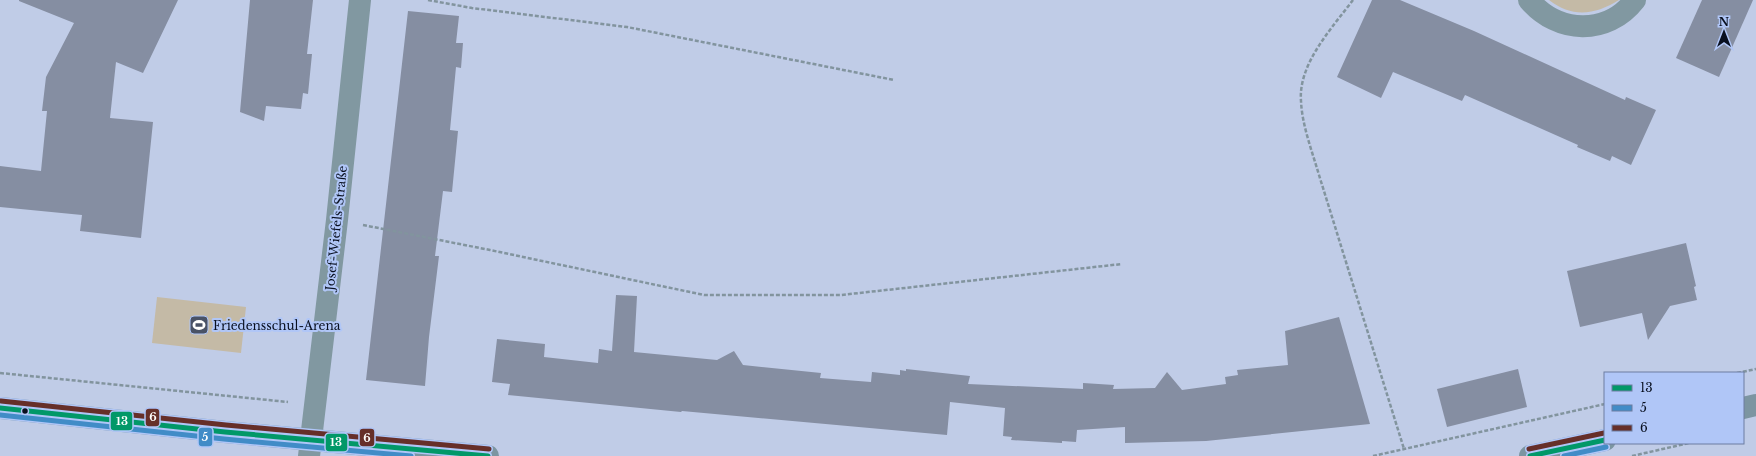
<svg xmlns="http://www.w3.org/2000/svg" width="1756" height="456" font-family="'Libre Baskerville',serif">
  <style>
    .green { fill: #c4baa6 }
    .building { fill: #858ea2 }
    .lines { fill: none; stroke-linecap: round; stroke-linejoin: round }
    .path { stroke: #82949e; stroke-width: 2.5; stroke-dasharray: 4 2; stroke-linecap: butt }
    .street { stroke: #8198a1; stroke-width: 22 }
    .secondary { stroke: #7c95a1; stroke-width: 22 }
    .bus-1-casing { stroke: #b0c6f7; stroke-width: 8 }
    .bus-2-casing { stroke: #b0c6f7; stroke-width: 8 }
    .bus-3-casing { stroke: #b0c6f7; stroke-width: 8 }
    .bus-1 { stroke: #019868; stroke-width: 5 }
    .bus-2 { stroke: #418cc7; stroke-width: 5 }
    .bus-3 { stroke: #662f29; stroke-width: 5 }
    .bus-dot { fill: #091020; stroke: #b0c6f7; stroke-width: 1.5 }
    .labels { text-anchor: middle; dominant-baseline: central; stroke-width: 4; stroke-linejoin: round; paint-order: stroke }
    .street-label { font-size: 12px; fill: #091020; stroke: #b0c6f7 }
    .poi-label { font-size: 12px; fill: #091020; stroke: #b0c6f7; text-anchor: start }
    .line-badge { stroke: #b0c6f7; stroke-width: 1.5 }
    .badge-label { font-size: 11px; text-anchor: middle; font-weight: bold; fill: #fff }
  </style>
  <rect width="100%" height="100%" fill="#c0cce7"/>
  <!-- green -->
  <g class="green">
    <path d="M1549,0H1619C1595,15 1572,18 1549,0Z"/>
    <polygon points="157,297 246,307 241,353 152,343"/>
  </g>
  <!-- building -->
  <g class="building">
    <polygon points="19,0 178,0 143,73 116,62 110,118 153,122 141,238 80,231 82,215 0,207 0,166 41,171 47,111 42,111 46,77 74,23 19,1"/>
    <polygon points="250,0 313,0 307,54 312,54 308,94 303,93 301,109 266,106 264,121 240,112"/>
    <polygon points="1372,0 1400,0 1474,31 1625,100 1626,97 1656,110 1631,165 1612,156 1610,161 1577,147 1578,145 1465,95 1462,101 1393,72 1381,98 1337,77"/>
    <polygon points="1702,0 1753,0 1719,77 1676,58"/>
    <polygon points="408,11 459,16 456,43 463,43 461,68 456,67 450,130 458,131 452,192 443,191 435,256 439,256 429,337 425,386 366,380"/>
    <polygon points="1686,243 1696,286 1694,287 1697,300 1670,306 1648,340 1642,313 1580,327 1567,271"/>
    <polygon points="616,295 637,296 634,352 717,360 734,351 743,365 821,373 820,378 871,382 872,372 900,375 900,370 906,371 906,369 970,376 968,384 1083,389 1083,383 1114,385 1113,389 1155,388 1167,372 1182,390 1226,384 1225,377 1238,375 1237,370 1288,365 1285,331 1339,317 1370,424 1206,441 1125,443 1125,427 1077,430 1076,442 1062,441 1062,443 1011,440 1012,437 1003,436 1005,408 950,402 947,435 682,411 681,412 508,395 510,384 492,382 497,339 545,344 544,357 598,363 599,349 612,351"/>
    <polygon points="1518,369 1527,407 1447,427 1437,389"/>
  </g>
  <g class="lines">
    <!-- path -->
    <g class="path">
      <polyline points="428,0 472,8 627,27 894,80"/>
      <path d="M1353,0C1332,28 1298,64 1301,101C1302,125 1312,151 1319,175L1404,449"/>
      <polyline points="363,225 490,250 704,295 841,295 1122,264"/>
      <polyline points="0,373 288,402"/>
      <polyline points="1737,373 1756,369"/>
      <polyline points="1373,456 1605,404"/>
      <polyline points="1632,456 1689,443"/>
    </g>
    <!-- street -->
    <g class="street">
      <path d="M1529,0C1558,34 1607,36 1635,0"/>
      <polyline points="309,456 337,220 360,0"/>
    </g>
    <!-- secondary -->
    <g class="secondary">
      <polyline points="0,408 225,432 488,456"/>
      <polyline points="1743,408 1756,405"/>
      <polyline points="1530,456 1605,440"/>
    </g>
    <!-- bus-1 casing -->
    <g class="bus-1-casing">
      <g id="bus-1">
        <polyline points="0,408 225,432 488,456"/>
        <polyline points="1530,456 1605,440"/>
      </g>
    </g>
    <!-- bus-2 casing -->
    <g class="bus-2-casing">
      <g id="bus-2">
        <polyline points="0,415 224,439 411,456"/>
        <polyline points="1564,456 1606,447"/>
      </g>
    </g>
    <!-- bus-3 casing -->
    <g class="bus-3-casing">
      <g id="bus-3">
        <polyline points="1,401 226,425 489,449"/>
        <polyline points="1529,449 1604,433"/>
      </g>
    </g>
    <!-- bus-1 -->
    <use href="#bus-1" class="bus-1"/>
    <!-- bus-2 -->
    <use href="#bus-2" class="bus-2"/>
    <!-- bus-3 -->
    <use href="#bus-3" class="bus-3"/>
  </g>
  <!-- icons -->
  <defs>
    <g id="stadium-square" transform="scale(1)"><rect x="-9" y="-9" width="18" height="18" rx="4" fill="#495266" stroke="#b0c6f7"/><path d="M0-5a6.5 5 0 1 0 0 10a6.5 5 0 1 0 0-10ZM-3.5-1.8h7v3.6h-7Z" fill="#fff"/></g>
  </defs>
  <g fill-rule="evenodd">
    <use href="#stadium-square" x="199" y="325"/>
  </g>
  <!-- markers -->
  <circle class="bus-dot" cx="25" cy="411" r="3.5"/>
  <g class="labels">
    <!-- street labels -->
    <g class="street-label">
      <text transform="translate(336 228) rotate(-84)">Josef-Wiefels-Straße</text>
    </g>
    <!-- poi labels -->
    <g class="poi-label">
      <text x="213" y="325">Friedensschul-Arena</text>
    </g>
  </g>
  <g class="line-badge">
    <rect x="145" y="408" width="15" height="19" rx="4" fill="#662f29"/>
    <rect x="110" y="411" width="23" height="20" rx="4" fill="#019868"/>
    <rect x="198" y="427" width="15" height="20" rx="4" fill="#418cc7"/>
    <rect x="359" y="428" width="16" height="19" rx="4" fill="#662f29"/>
    <rect x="325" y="433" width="23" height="19" rx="4" fill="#019868"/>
  </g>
  <g class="badge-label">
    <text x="153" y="421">6</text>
    <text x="122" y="425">13</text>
    <text x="205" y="441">5</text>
    <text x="367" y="442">6</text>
    <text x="336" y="446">13</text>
  </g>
  <!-- legend -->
  <rect x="1604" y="372" width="140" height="72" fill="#b0c6f7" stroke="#6d7da1"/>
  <rect x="1612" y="385" width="20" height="6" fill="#019868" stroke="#6d7da1"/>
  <text x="1640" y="392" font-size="12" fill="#091020">13</text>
  <rect x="1612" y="405" width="20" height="6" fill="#418cc7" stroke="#6d7da1"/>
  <text x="1640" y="412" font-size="12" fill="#091020">5</text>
  <rect x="1612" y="425" width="20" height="6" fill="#662f29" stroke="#6d7da1"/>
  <text x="1640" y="432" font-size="12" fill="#091020">6</text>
  <!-- north arrow -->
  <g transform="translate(1724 32)" stroke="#b0c6f7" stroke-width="3" paint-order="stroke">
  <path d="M0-3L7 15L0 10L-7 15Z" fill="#091020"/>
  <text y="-6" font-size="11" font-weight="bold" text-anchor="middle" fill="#091020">N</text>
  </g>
</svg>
